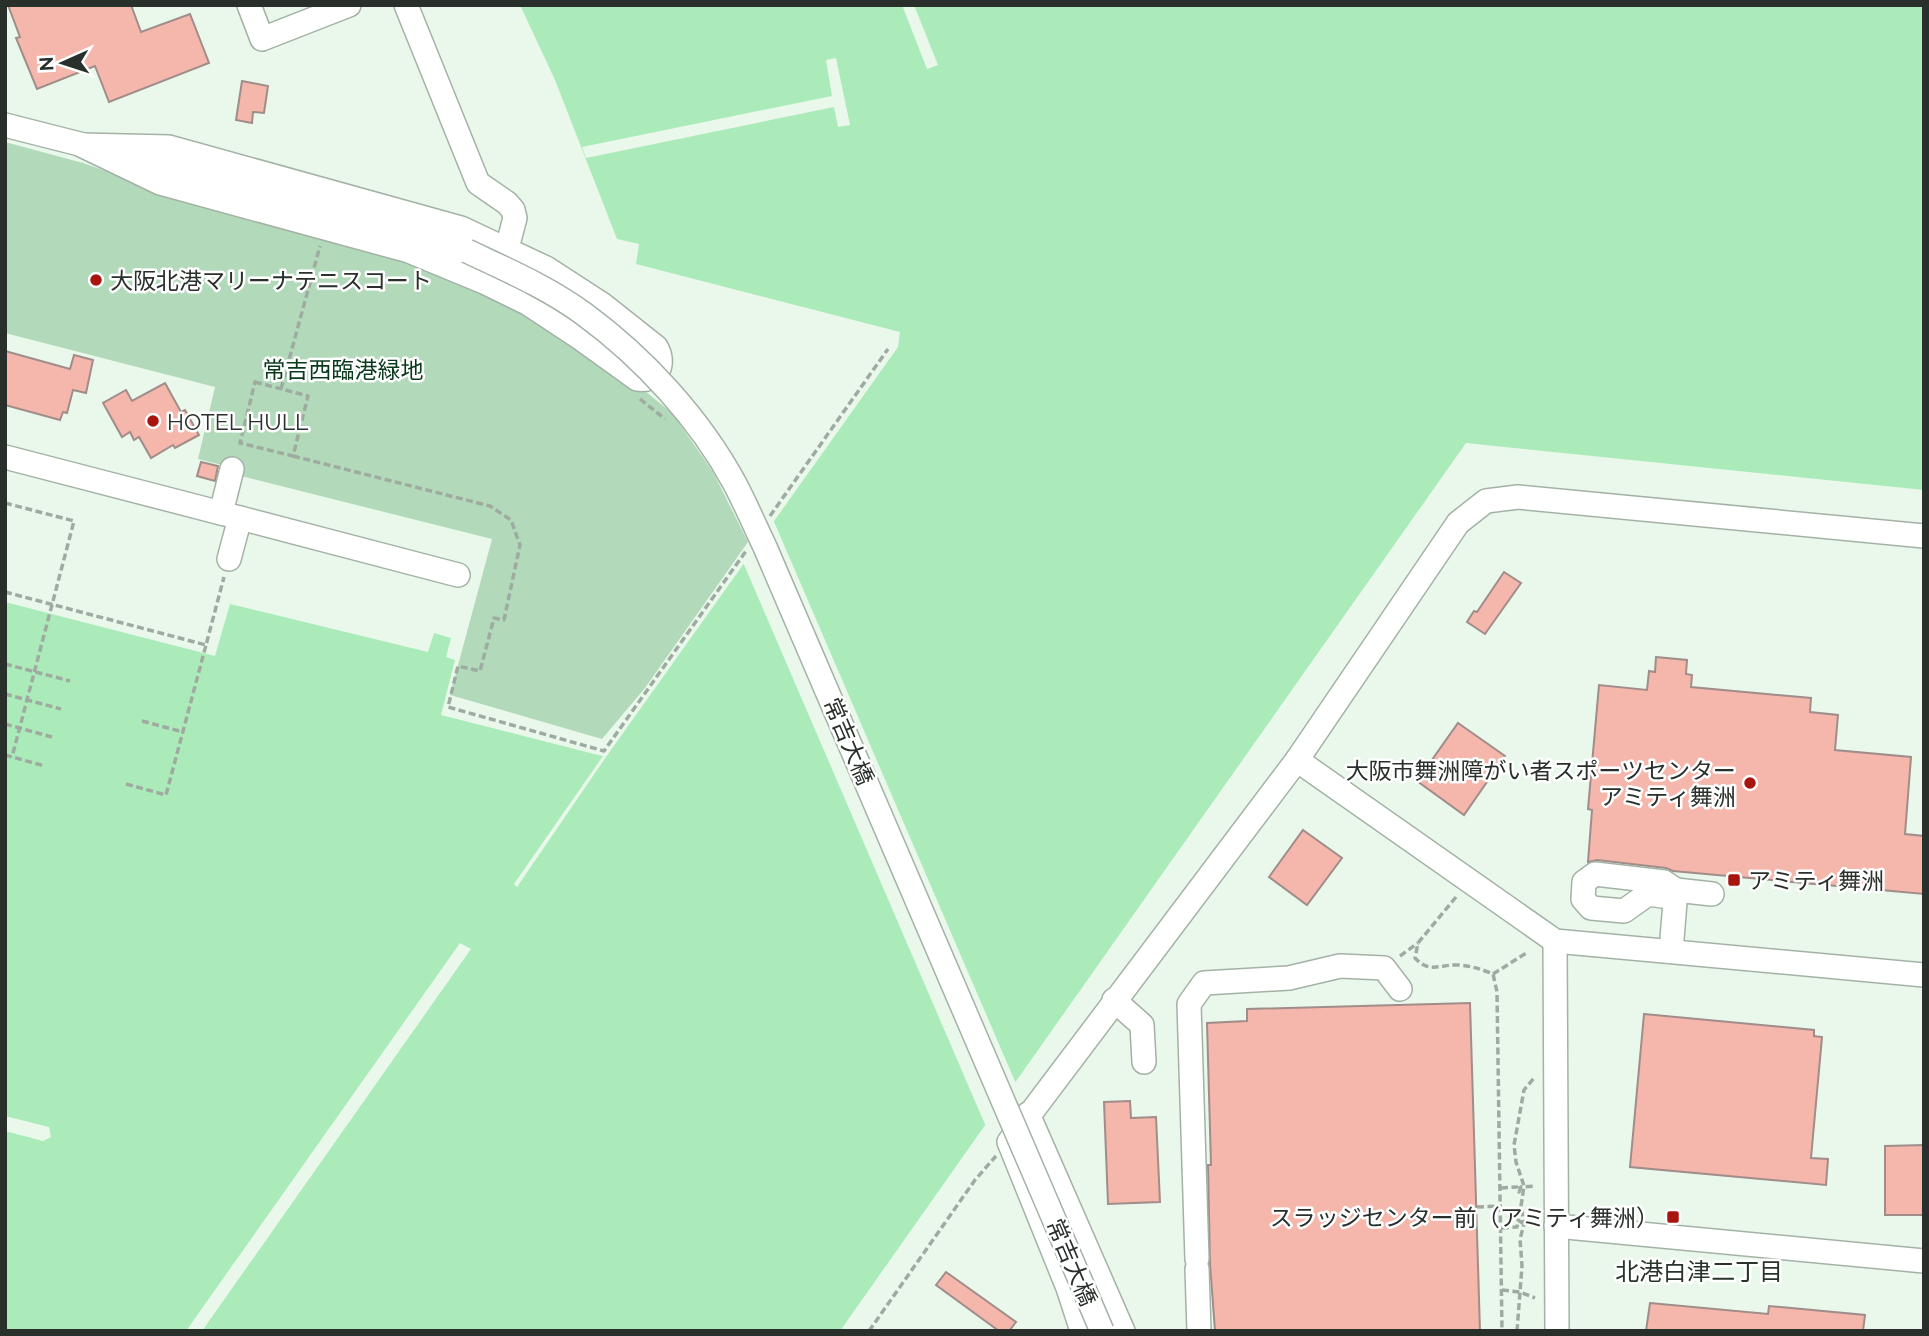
<svg xmlns="http://www.w3.org/2000/svg" width="1929" height="1336" font-family="Raleway,'Noto Sans JP',sans-serif">
  <style>
    .green { fill: #b2daba }
    .water { fill: #abebb9 }
    .pier { fill: #e9f8eb }
    .building { fill: #f5b6ac; stroke: #a08d8a; stroke-width: 2 }
    .lines { fill: none; stroke-linecap: round; stroke-linejoin: round }
    .minor-casing { stroke: #a4b2a6; stroke-width: 26 }
    .path { stroke: #9faba1; stroke-width: 3.5; stroke-dasharray: 7 3.5; stroke-linecap: butt }
    .minor { stroke: #fff; stroke-width: 23 }
    .minor-bridge-casing { stroke: #a4b2a6; stroke-width: 26; stroke-linecap: butt }
    .minor-bridge { stroke: #fff; stroke-width: 23 }
    .poi-dot { fill: #a8150e; stroke: #fff; stroke-width: 2.5 }
    .labels { text-anchor: middle; dominant-baseline: central; stroke-width: 5; stroke-linejoin: round; paint-order: stroke }
    .poi-label { font-size: 23px; fill: #292f2a; stroke: #fff; text-anchor: start }
    .park-label { font-size: 23px; fill: #08391a; stroke: #fff }
    .street-label { font-size: 23px; fill: #292f2a; stroke: #fff }
    .neighbourhood-label { font-size: 24px; fill: #28342a; stroke: #fff }
  </style>
  <rect width="100%" height="100%" fill="#e9f8eb"/>
  <!-- green -->
  <polygon class="green" points="5,142 83,163 132,180 319,228 506,297 640,387 672,413 713,472 748,542 645,688 602,739 450,695 492,539 225,472 226,466 198,459 215,387 5,333"/>
  <!-- water -->
  <polygon class="water" points="520,5 1924,5 1924,490 1466,443 840,1331 5,1331 5,602 215,656 230,604 428,652 434,633 451,638 446,657 455,660 441,715 606,757 898,347 900,332 636,264 639,244 617,239 555,80"/>
  <!-- pier -->
  <g class="pier">
    <polygon points="902,5 914,5 938,65 927,69"/>
    <polygon points="836,58 850,125 838,127 834,107 586,158 582,147 832,96 826,60"/>
    <polygon points="772,517 1017,1086 987,1129 742,560"/>
    <polygon points="603,756 606,757 517,887 514,884"/>
    <polygon points="460,943 471,949 202,1331 186,1331"/>
    <polygon points="5,1116 49,1127 51,1137 43,1141 5,1131"/>
  </g>
  <!-- building -->
  <g class="building">
    <polygon points="8,5 131,5 141,32 190,14 209,63 109,102 95,66 37,89 16,38 20,37"/>
    <polygon points="242,81 268,86 264,113 253,112 252,123 236,120"/>
    <polygon points="5,351 70,369 74,355 93,360 86,393 73,390 67,413 63,412 60,420 5,405"/>
    <polygon points="165,383 181,412 185,410 199,435 175,448 173,445 151,458 139,437 134,440 130,432 122,437 103,403 126,390 132,401"/>
    <polygon points="201,462 218,466 215,481 197,476"/>
    <polygon points="1504,572 1521,583 1485,634 1467,622 1474,611 1477,612"/>
    <polygon points="1656,657 1687,660 1686,674 1692,675 1691,687 1811,698 1810,712 1838,715 1835,750 1911,757 1905,834 1924,836 1924,894 1673,871 1666,868 1597,860 1588,862 1592,810 1588,809 1599,685 1647,690 1649,671 1655,672"/>
    <polygon points="1458,723 1505,756 1464,815 1417,781"/>
    <polygon points="1303,830 1342,858 1307,905 1269,877"/>
    <polygon points="1470,1003 1480,1331 1215,1331 1210,1264 1208,1165 1211,1165 1207,1023 1247,1021 1247,1009"/>
    <polygon points="1644,1014 1814,1030 1814,1036 1822,1037 1811,1158 1828,1159 1826,1185 1630,1167"/>
    <polygon points="1130,1101 1131,1118 1156,1117 1160,1202 1108,1204 1104,1102"/>
    <polygon points="1924,1145 1924,1215 1885,1215 1885,1146"/>
    <polygon points="946,1272 1016,1322 1009,1331 999,1331 936,1285"/>
    <polygon points="1650,1303 1768,1314 1769,1306 1865,1315 1863,1331 1646,1331"/>
  </g>
  <g class="lines">
    <!-- minor casing -->
    <g class="minor-casing">
      <g id="minor">
        <polyline points="249,5 262,39 349,5"/>
        <polyline points="406,5 478,183 507,203 513,210 515,218 507,248"/>
        <path d="M5,125C159,165 316,200 467,251"/>
        <path d="M81,145L169,147L461,228L546,268L603,305L656,347C666,363 658,383 637,379L580,338L527,303L484,282L409,251L160,183Z"/>
        <polyline points="5,457 221,513"/>
        <polyline points="240,518 458,575"/>
        <polyline points="229,559 240,518 221,513 232,469"/>
        <polyline points="1297,760 1555,941 1924,975"/>
        <polygon points="1595,874 1664,882 1676,890 1662,896 1648,894 1624,911 1591,908 1583,899 1584,882"/>
        <polyline points="1555,941 1557,1331"/>
        <polyline points="1671,951 1676,890 1712,894"/>
        <polyline points="1114,1000 1142,1025 1144,1062"/>
        <polyline points="1028,1114 1123,1331"/>
        <polyline points="1556,1226 1924,1261"/>
        <polyline points="1197,1259 1189,1004 1204,983 1289,978 1340,966 1384,968 1400,989"/>
        <polyline points="1197,1269 1199,1331"/>
        <polyline points="1082,1331 1068,1288 1009,1142 1297,760 1458,523 1486,501 1518,497 1924,536"/>
      </g>
    </g>
    <!-- path -->
    <g class="path">
      <polygon points="255,382 308,396 293,456 240,443"/>
      <polyline points="281,389 320,246"/>
      <polyline points="640,399 665,419"/>
      <polyline points="293,456 490,506 511,520 520,545 504,620 494,618 480,671 458,666 448,707 604,751 746,551"/>
      <polyline points="5,503 74,521 12,757"/>
      <polyline points="770,516 888,349"/>
      <polyline points="5,592 206,645 224,577"/>
      <polyline points="5,664 70,681"/>
      <polyline points="5,694 61,709"/>
      <polyline points="142,721 183,732"/>
      <polyline points="5,724 52,737"/>
      <polyline points="5,755 45,766"/>
      <polyline points="126,784 166,795 206,645"/>
      <path d="M1456,897L1418,943L1415,958C1430,974 1440,964 1459,965C1471,966 1481,969 1493,974L1497,992L1502,1331"/>
      <polyline points="1400,956 1418,943"/>
      <polyline points="1493,974 1528,952"/>
      <polyline points="1501,1188 1517,1187 1519,1192 1521,1187 1535,1186"/>
      <polyline points="1477,1207 1502,1206"/>
      <polyline points="1502,1228 1517,1227 1518,1220 1524,1224 1535,1224"/>
      <polyline points="1502,1290 1520,1292 1535,1298"/>
      <polyline points="869,1331 975,1180 996,1156"/>
      <polyline points="1517,1331 1522,1266 1520,1239 1524,1224 1521,1206 1524,1186 1516,1162 1514,1145 1524,1090 1534,1078"/>
    </g>
    <!-- minor -->
    <use href="#minor" class="minor"/>
    <!-- minor-bridge casing -->
    <g class="minor-bridge-casing">
      <path id="minor-bridge" d="M467,251C507,270 549,288 584,314C644,358 700,419 735,484C746,505 755,526 765,547L1102,1331"/>
    </g>
    <!-- minor-bridge -->
    <use href="#minor-bridge" class="minor-bridge"/>
  </g>
  <!-- markers -->
  <g class="poi-dot">
    <circle cx="96" cy="280" r="7"/>
    <circle cx="153" cy="421" r="7"/>
    <circle cx="1750" cy="783" r="7"/>
    <rect x="1727" y="873" width="14" height="14" rx="3.5"/>
    <rect x="1666" y="1210" width="14" height="14" rx="3.5"/>
  </g>
  <g class="labels">
    <!-- poi labels -->
    <g class="poi-label">
      <text x="110" y="280">大阪北港マリーナテニスコート</text>
      <text x="167" y="421">HOTEL HULL</text>
      <text x="1736" y="770" text-anchor="end">大阪市舞洲障がい者スポーツセンター<tspan x="1736" dy="26">アミティ舞洲</tspan></text>
      <text x="1748" y="880">アミティ舞洲</text>
      <text x="1659" y="1217" text-anchor="end">スラッジセンター前（アミティ舞洲）</text>
    </g>
    <!-- park labels -->
    <g class="park-label">
      <text x="343" y="369">常吉西臨港緑地</text>
    </g>
    <!-- street labels -->
    <g class="street-label">
      <text transform="translate(849 741) rotate(67)">常吉大橋</text>
      <text transform="translate(1072 1262) rotate(67)">常吉大橋</text>
    </g>
    <!-- neighbourhood labels -->
    <g class="neighbourhood-label">
      <text x="1699" y="1271">北港白津二丁目</text>
    </g>
  </g>
  <!-- border -->
  <rect width="1929" height="1336" fill="none" stroke="#292f2a" stroke-width="14"/>
  <!-- north arrow -->
  <g transform="translate(63 63) rotate(267)" stroke="#ffffff" stroke-width="5" paint-order="stroke">
  <path d="M0-5L12 26L0 18L-12 26Z" fill="#292f2a"/>
  <text y="-10" font-size="19" font-weight="bold" text-anchor="middle" fill="#292f2a">N</text>
  </g>
</svg>
